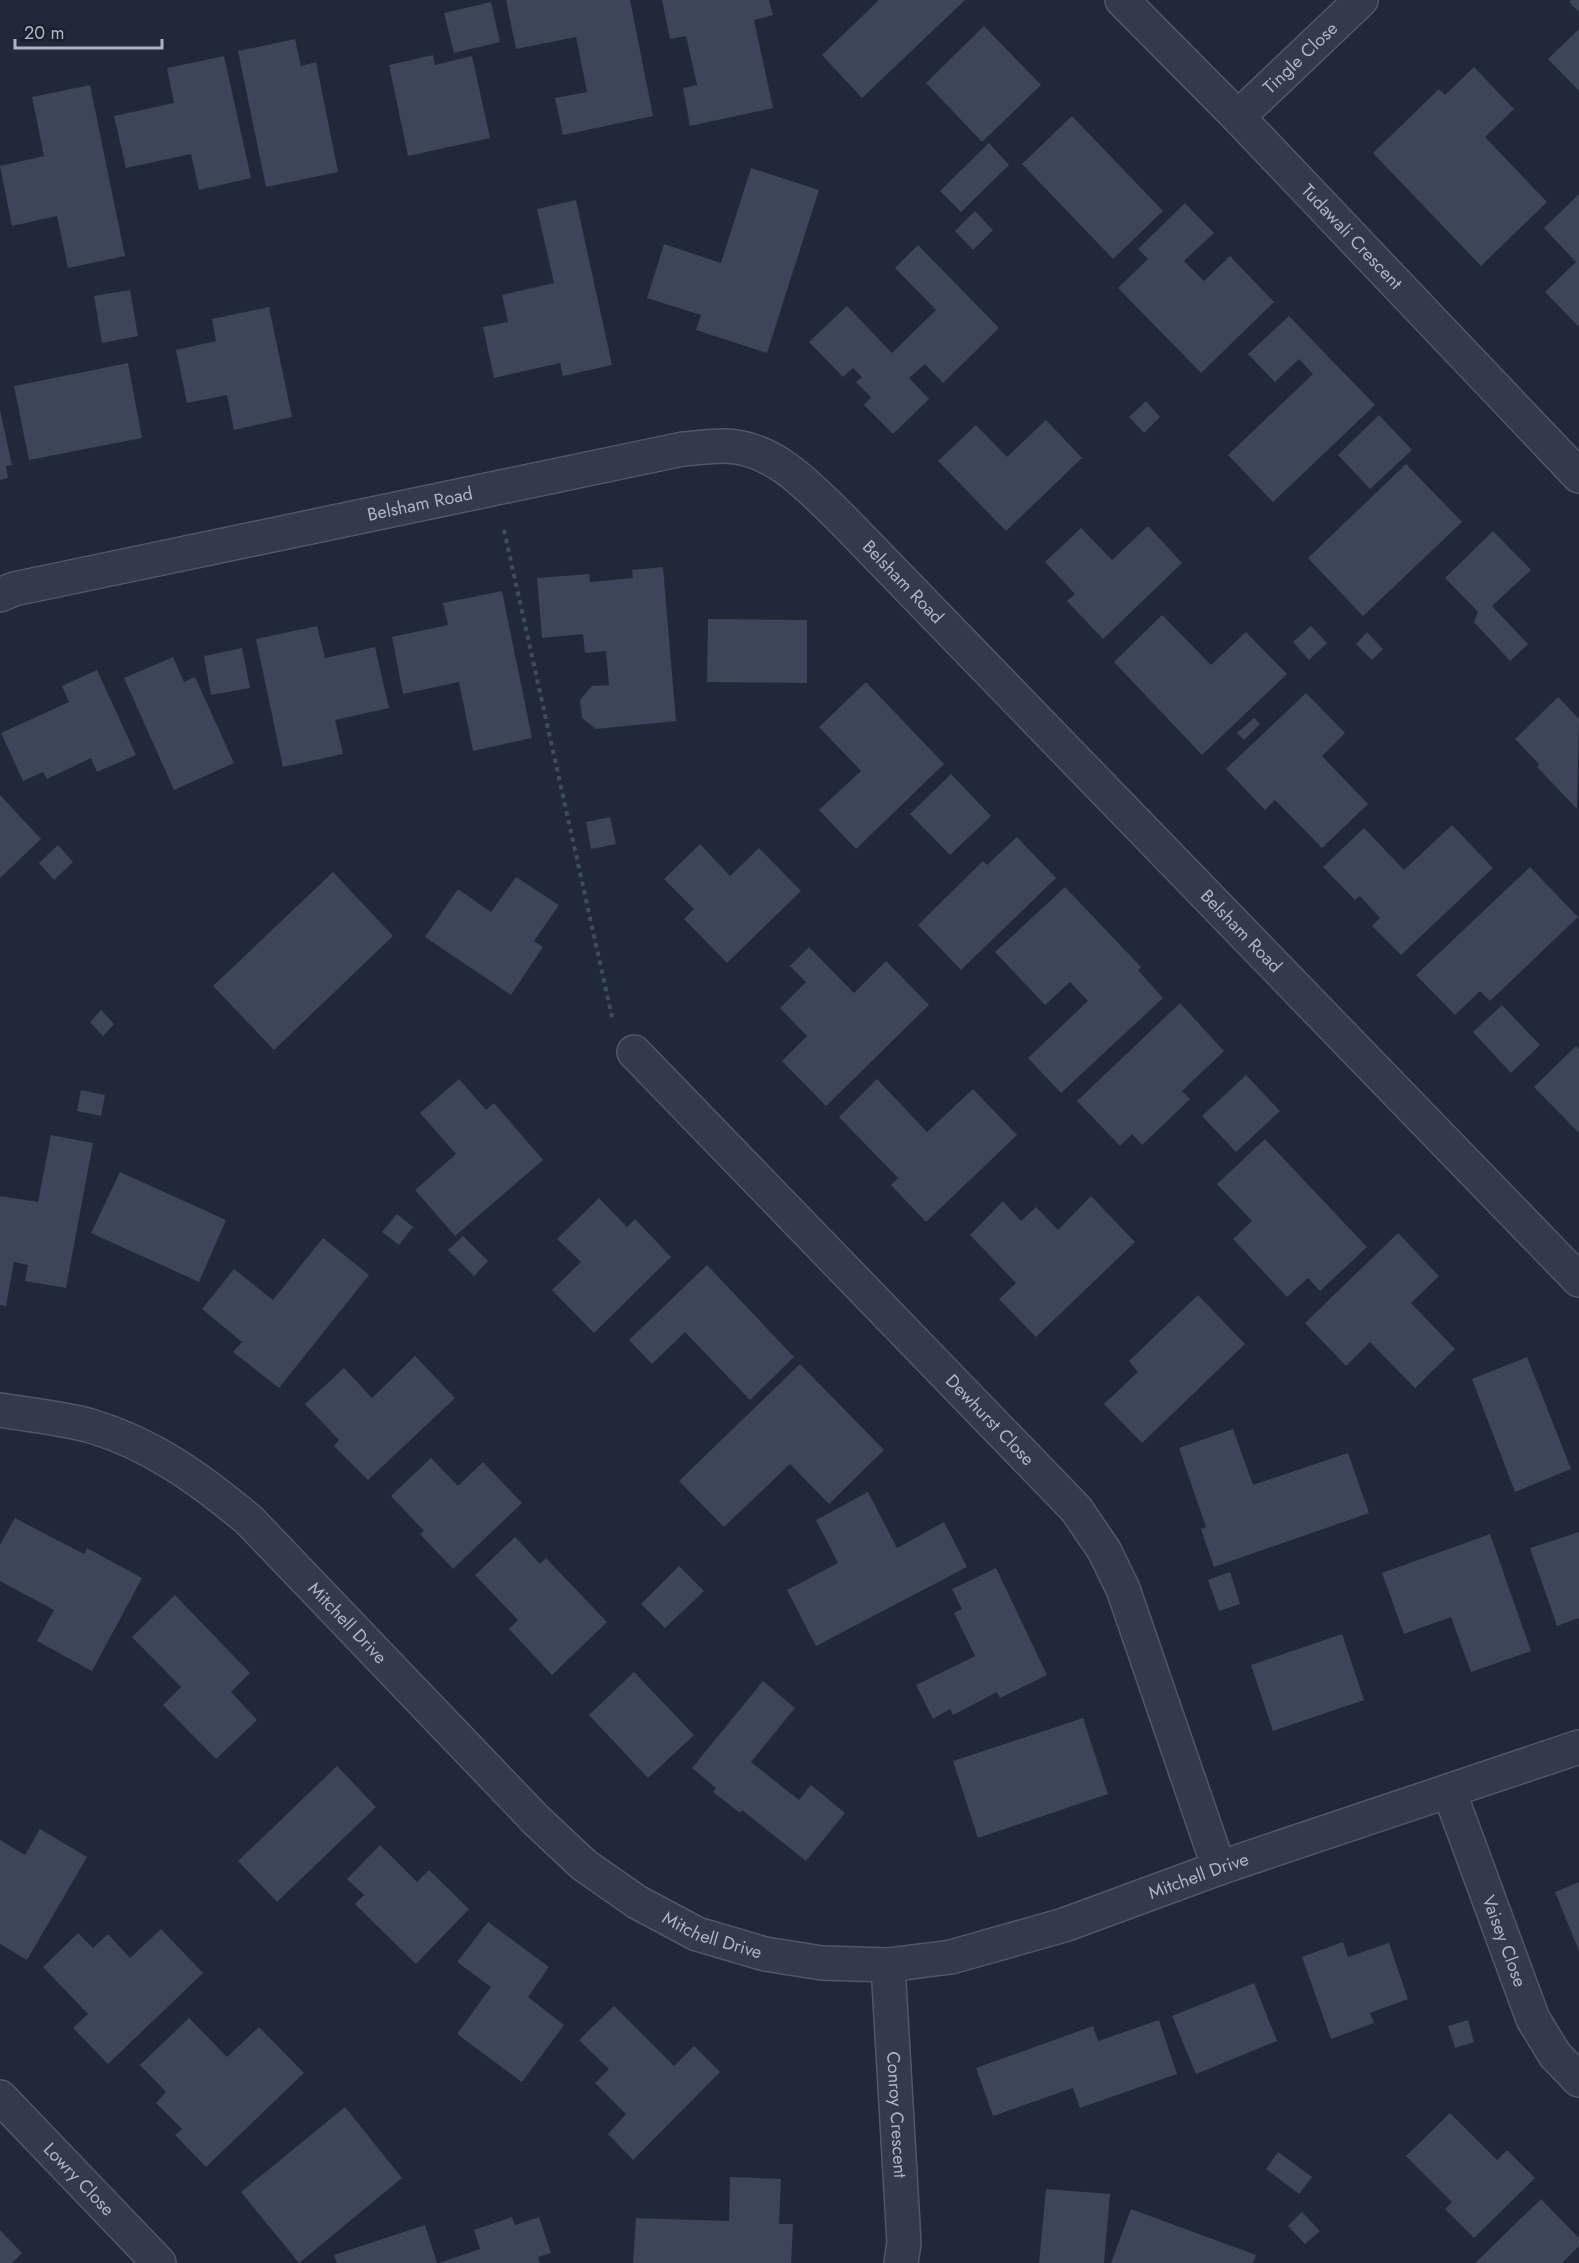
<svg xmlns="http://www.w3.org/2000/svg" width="1579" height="2263" font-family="Jost,sans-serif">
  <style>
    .building { fill: #3c4559 }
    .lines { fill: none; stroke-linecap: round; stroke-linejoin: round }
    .minor-casing { stroke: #515767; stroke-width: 36 }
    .tertiary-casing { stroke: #515767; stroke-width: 36 }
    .path { stroke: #3c5054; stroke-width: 4; stroke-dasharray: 4.5 4.5; stroke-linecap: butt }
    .minor { stroke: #333a49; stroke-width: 33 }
    .tertiary { stroke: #333a49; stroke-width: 33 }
    .labels { text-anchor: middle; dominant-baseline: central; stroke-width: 5; stroke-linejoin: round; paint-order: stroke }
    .street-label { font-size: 18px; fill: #aeb4c6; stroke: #191f2d }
  </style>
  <rect width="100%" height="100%" fill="#202839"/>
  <!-- building -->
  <g class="building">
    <polygon points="506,0 630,0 653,116 563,135 555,98 587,92 576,37 516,49"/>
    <polygon points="662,0 769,0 773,15 754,20 773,108 690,126 683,88 697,85 686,36 670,39"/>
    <polygon points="879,0 965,0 862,98 822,55"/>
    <polygon points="1571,0 1579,0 1579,12 1569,2"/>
    <polygon points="491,2 500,42 454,53 444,13"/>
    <polygon points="984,26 1041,85 982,142 926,83"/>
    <polygon points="1579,29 1579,91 1548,59"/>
    <polygon points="295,39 301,66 316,62 338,172 266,187 238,51"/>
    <polygon points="433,55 435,65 472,56 490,138 408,156 389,65"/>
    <polygon points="224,56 251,178 199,190 191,154 126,168 114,116 174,103 167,68"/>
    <polygon points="1474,67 1514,109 1485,137 1547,202 1481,266 1373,153 1439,89 1445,95"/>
    <polygon points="90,85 125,256 68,268 57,216 12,226 0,166 44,156 32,97"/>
    <polygon points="1072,116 1163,211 1113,259 1022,164"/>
    <polygon points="989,143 1009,165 961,212 940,191"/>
    <polygon points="751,168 819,190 767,353 696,330 701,315 647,298 664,244 721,263"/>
    <polygon points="1579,194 1579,327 1545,292 1576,262 1544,228"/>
    <polygon points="576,200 612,365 563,376 560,363 494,378 483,327 508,322 502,295 554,283 537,209"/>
    <polygon points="1185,203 1214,233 1184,261 1204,281 1230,256 1274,302 1201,373 1118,288 1148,259 1138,249"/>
    <polygon points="975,211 993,230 973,250 955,231"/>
    <polygon points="918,245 999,328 943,383 925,364 909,378 929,399 893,434 864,405 871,397 856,382 862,377 853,368 843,377 809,342 847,306 892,353 936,310 895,268"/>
    <polygon points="130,290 138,336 102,343 94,296"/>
    <polygon points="269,307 292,417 234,430 227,395 187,403 176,350 216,341 212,319"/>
    <polygon points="1289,316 1375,405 1273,502 1228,455 1313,374 1299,359 1275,382 1248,354"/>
    <polygon points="128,363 142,438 29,460 14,386"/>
    <polygon points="1146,401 1160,417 1144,433 1129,417"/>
    <polygon points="0,410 12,465 6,466 8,478 0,480"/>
    <polygon points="1379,415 1412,450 1370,489 1338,455"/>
    <polygon points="1046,420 1082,458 1006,531 938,461 976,425 1007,457"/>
    <polygon points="1406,464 1462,522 1363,616 1308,558"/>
    <polygon points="1148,526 1182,563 1103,639 1067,601 1075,594 1045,562 1081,528 1112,560"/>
    <polygon points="1493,531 1531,570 1492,606 1528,644 1510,661 1474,622 1478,612 1445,578"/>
    <polygon points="663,567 676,721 596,729 582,718 580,700 592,686 609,685 606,651 585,653 583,634 542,638 537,578 589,574 590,582 633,578 632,570"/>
    <polygon points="502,591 532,738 473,751 459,682 403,694 392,637 448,625 443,603"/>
    <polygon points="1162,615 1211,665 1246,632 1287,674 1202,755 1114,662"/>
    <polygon points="708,619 807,620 807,683 707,682"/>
    <polygon points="317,626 325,658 375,647 389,708 335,720 343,754 283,767 256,639"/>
    <polygon points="1311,626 1327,643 1309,660 1293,642"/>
    <polygon points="1367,632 1383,649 1372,660 1356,644"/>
    <polygon points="242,648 250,688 211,695 204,656"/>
    <polygon points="173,657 184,682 195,677 234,763 174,790 124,678"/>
    <polygon points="97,670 136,755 97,772 91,758 47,779 43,772 23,781 1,733 69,702 62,686"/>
    <polygon points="866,682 944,764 856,849 819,810 861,771 819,727"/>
    <polygon points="1306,693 1345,733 1322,756 1368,804 1322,848 1275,800 1265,810 1226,769"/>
    <polygon points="1558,697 1579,719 1577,809 1537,767 1539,764 1515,739"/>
    <polygon points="1254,718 1260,724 1244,740 1237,733"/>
    <polygon points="951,774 991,816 950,855 910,814"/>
    <polygon points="0,795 41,839 0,878"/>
    <polygon points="610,817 616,844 591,849 586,822"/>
    <polygon points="1452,825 1493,868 1401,955 1372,926 1380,918 1360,896 1355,900 1323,867 1364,828 1404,870"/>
    <polygon points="1017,837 1056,878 961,970 918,925 983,861 987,865"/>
    <polygon points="700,844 730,876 759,848 801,891 727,963 684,919 694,909 664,879"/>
    <polygon points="58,845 73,862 54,880 39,863"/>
    <polygon points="1530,867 1578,917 1490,1001 1480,991 1455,1015 1416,975"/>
    <polygon points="333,872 393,936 274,1050 213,986"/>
    <polygon points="516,877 559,905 534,941 543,947 511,995 425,937 458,889 491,912"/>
    <polygon points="1065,887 1141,967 1138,970 1163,998 1061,1093 1028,1058 1088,1001 1070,982 1045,1005 995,952"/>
    <polygon points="809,947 854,993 886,961 929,1005 826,1106 782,1061 807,1036 780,1008 806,982 790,966"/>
    <polygon points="1180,1003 1224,1051 1182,1091 1190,1099 1142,1145 1132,1134 1120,1146 1077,1101"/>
    <polygon points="1502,1005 1540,1045 1511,1073 1473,1032"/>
    <polygon points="101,1010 114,1024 103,1036 90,1022"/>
    <polygon points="1576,1046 1579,1049 1579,1133 1534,1087"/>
    <polygon points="1246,1075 1280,1111 1236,1152 1202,1116"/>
    <polygon points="459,1079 486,1110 494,1103 543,1160 455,1236 415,1190 456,1154 420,1113"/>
    <polygon points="877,1079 927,1132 973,1089 1017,1135 926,1222 891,1185 898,1178 839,1117"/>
    <polygon points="81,1090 105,1095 101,1116 77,1111"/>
    <polygon points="51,1135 93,1143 66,1288 25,1281 28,1265 14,1262 6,1306 0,1305 0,1196 38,1202"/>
    <polygon points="1265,1139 1367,1247 1320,1291 1308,1278 1287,1297 1233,1239 1252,1221 1217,1184"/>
    <polygon points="120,1172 226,1220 199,1282 91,1233"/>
    <polygon points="1091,1196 1135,1242 1036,1337 999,1299 1016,1283 970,1235 1003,1201 1021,1221 1036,1207 1058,1230"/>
    <polygon points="599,1198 627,1227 635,1219 671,1257 594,1333 552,1290 581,1262 557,1239"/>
    <polygon points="397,1214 413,1227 399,1245 382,1232"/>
    <polygon points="1398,1233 1439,1276 1411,1303 1455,1349 1415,1388 1370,1342 1346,1366 1305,1323"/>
    <polygon points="463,1236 488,1261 474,1276 448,1250"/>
    <polygon points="323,1238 369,1275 279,1388 233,1352 242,1342 202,1309 234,1269 273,1300"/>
    <polygon points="707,1265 794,1357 750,1400 685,1332 652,1364 629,1340"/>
    <polygon points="1198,1295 1245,1344 1142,1443 1104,1404 1138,1372 1129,1361"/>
    <polygon points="415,1356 455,1398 368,1480 334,1446 339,1440 305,1404 344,1368 372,1398"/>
    <polygon points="1527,1357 1571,1469 1515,1492 1472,1379"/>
    <polygon points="800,1364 884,1450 829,1504 790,1464 724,1527 679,1481"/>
    <polygon points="1233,1429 1253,1485 1348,1453 1369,1513 1214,1567 1201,1529 1206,1527 1179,1448"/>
    <polygon points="431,1458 458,1486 483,1462 522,1503 453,1569 420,1534 424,1531 391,1496"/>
    <polygon points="868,1492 897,1548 944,1522 967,1567 816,1646 787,1590 838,1563 816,1520"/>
    <polygon points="15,1518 84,1554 87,1548 142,1578 92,1671 37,1641 54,1610 0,1581 0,1545"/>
    <polygon points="1579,1532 1579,1618 1557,1626 1530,1548"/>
    <polygon points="1490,1534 1531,1651 1471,1672 1451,1617 1404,1634 1382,1573"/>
    <polygon points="515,1537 540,1564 546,1558 607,1622 552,1675 509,1629 518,1620 475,1575"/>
    <polygon points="679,1566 704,1591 665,1628 641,1604"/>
    <polygon points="996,1568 1047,1675 1000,1698 997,1692 953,1715 950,1709 933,1719 916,1685 975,1656 954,1613 962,1609 952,1589"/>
    <polygon points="1230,1572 1240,1604 1219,1611 1208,1580"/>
    <polygon points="175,1595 250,1673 231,1692 257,1720 216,1759 163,1705 181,1687 132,1637"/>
    <polygon points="1342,1634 1364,1700 1273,1731 1251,1665"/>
    <polygon points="634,1672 694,1735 648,1778 589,1715"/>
    <polygon points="763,1681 795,1708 751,1762 799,1800 811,1785 845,1813 806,1861 742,1810 740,1813 713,1792 716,1788 692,1768"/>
    <polygon points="1083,1718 1108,1794 978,1838 953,1761"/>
    <polygon points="337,1766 376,1807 277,1902 238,1861"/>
    <polygon points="40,1829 87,1857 27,1960 0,1944 0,1840 25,1855"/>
    <polygon points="380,1845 417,1882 429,1870 469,1909 416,1964 355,1904 364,1895 347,1879"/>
    <polygon points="1579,1882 1579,1951 1555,1892"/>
    <polygon points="488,1922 549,1967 528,1997 564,2025 522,2082 457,2034 491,1987 457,1962"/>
    <polygon points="161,1929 203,1973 108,2064 73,2028 88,2014 43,1967 78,1933 93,1948 108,1934 130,1958"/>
    <polygon points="1343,1942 1348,1957 1389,1943 1408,1999 1370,2013 1374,2023 1331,2039 1302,1957"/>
    <polygon points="1254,1983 1277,2041 1196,2074 1172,2016"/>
    <polygon points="614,2006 674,2066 694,2046 720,2072 633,2160 608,2134 626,2114 595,2083 609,2069 579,2040"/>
    <polygon points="189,2018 227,2057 259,2027 304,2073 206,2167 175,2135 182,2129 156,2103 166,2092 140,2065"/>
    <polygon points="1159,2020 1177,2074 1080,2108 1073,2088 993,2116 976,2068 1093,2026 1098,2041"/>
    <polygon points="1468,2020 1474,2042 1455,2048 1448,2026"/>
    <polygon points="345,2107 402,2178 299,2263 241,2192"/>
    <polygon points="1450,2113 1497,2160 1507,2150 1535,2178 1474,2238 1445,2209 1452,2202 1406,2156"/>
    <polygon points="1278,2152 1312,2177 1299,2194 1266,2169"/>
    <polygon points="730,2177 781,2179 779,2224 793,2224 791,2263 633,2263 636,2218 729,2221"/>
    <polygon points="1046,2189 1110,2194 1104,2263 1039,2263"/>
    <polygon points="1541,2199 1579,2238 1579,2246 1562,2263 1475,2263"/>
    <polygon points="1131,2209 1256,2255 1253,2263 1111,2263"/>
    <polygon points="1302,2212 1320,2231 1305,2244 1288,2226"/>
    <polygon points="512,2217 515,2225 539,2217 551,2253 538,2257 540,2263 439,2263 480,2249 474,2230"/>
    <polygon points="425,2225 437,2263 337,2263 334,2255"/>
    <polygon points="0,2230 22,2253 12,2263 0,2263"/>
  </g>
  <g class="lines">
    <!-- minor casing -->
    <g class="minor-casing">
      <g id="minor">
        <path id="s1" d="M1122,0L1238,117L1579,476"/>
        <path id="s2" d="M1238,117L1361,0"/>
        <path id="s3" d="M0,595L14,589L683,449C696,448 710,446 724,446C773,446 810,488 843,520L1579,1280"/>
        <path id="s4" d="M634,1052L1076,1509L1104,1550L1123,1589L1219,1868"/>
        <path id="s5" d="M1449,1791L1533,2019L1555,2055L1579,2080"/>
        <path id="s6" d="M888,1965L904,2243L901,2263"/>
        <path id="s7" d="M0,2097L159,2263"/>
      </g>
    </g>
    <!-- tertiary casing -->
    <g class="tertiary-casing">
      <g id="tertiary">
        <path id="s8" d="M0,1410C30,1415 62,1418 91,1426C152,1444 201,1480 249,1520L536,1820L584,1865L637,1902L697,1934L765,1954L822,1963L888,1965L951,1957L1064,1925L1219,1868L1579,1747"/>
      </g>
    </g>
    <!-- path -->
    <polyline class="path" points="504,530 612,1017"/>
    <!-- minor -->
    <use href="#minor" class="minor"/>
    <!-- tertiary -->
    <use href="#tertiary" class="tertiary"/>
  </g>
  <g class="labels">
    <!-- street labels -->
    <g class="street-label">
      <text stroke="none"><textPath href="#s2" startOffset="86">Tingle Close</textPath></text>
      <text stroke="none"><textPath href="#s1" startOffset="330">Tudawali Crescent</textPath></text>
      <text stroke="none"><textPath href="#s3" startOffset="430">Belsham Road</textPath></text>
      <text stroke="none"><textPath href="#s3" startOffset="970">Belsham Road</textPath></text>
      <text stroke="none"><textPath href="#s3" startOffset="1456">Belsham Road</textPath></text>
      <text stroke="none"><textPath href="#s4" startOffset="512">Dewhurst Close</textPath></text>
      <text stroke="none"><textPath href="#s8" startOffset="420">Mitchell Drive</textPath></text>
      <text stroke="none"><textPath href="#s8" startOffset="1410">Mitchell Drive</textPath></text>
      <text stroke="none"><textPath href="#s8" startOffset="906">Mitchell Drive</textPath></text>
      <text stroke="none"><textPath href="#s5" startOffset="160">Vaisey Close</textPath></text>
      <text stroke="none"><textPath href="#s6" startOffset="150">Conroy Crescent</textPath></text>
      <text stroke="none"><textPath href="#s7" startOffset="114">Lowry Close</textPath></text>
    </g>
  </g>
  <!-- scale -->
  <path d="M15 39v9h147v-9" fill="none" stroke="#aeb4c6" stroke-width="3"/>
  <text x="24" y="39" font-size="18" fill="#aeb4c6" stroke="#191f2d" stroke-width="4.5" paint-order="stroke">20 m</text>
</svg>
